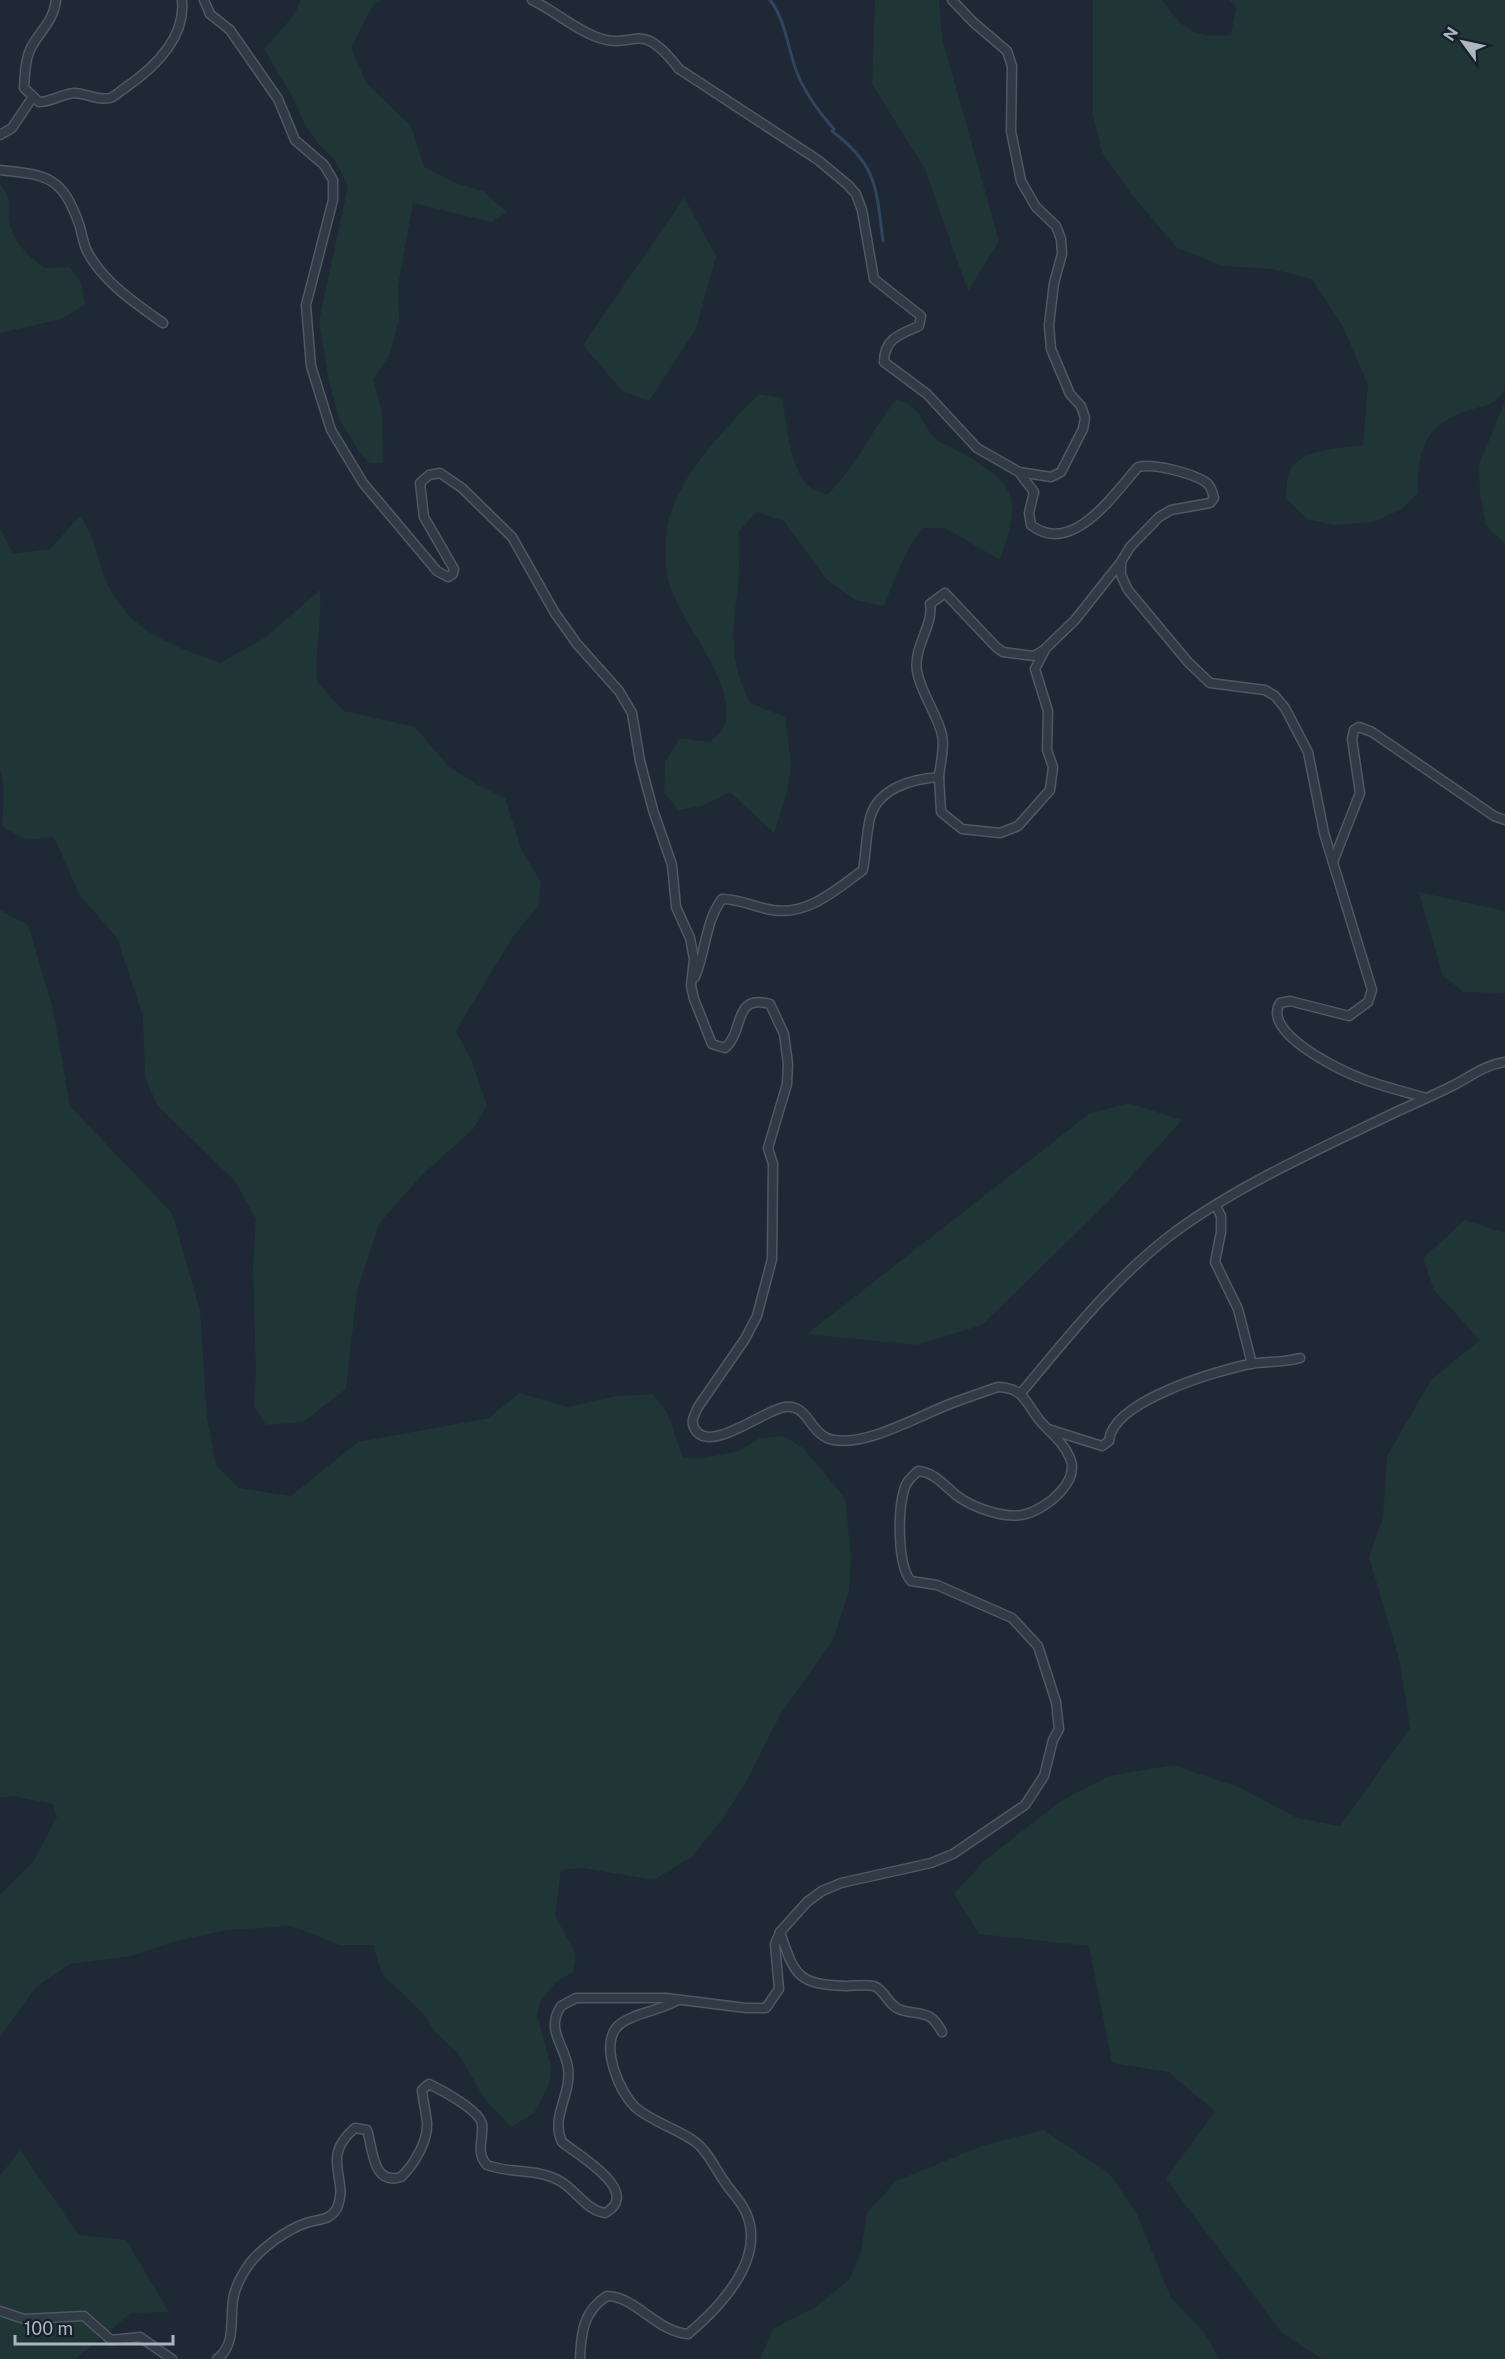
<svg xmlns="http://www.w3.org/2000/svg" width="1505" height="2359" font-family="'Public Sans',sans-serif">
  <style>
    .green { fill: #203536 }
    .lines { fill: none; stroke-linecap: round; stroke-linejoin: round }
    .stream { stroke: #30455e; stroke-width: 3 }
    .street-casing { stroke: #4f5864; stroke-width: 11 }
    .street { stroke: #313b46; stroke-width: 8 }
  </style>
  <rect width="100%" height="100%" fill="#1e2935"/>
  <!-- green -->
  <g class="green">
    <polygon points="300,0 383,0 373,5 351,48 367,84 411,126 424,167 453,182 483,191 507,212 491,222 413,203 398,286 399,320 390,354 373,379 382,412 383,463 370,463 361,455 339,418 329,381 319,321 348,186 335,160 318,143 305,125 293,98 264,49 295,14"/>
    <polygon points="875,0 939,0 942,38 999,241 968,291 925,169 872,84"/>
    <path d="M1093,0H1162C1183,30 1194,38 1231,35L1236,7L1229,0H1505V389C1494,406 1489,404 1470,410C1425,424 1417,449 1418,494L1400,510L1373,522L1333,525L1307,519L1286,498C1287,490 1286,478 1290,470C1302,448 1340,449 1363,445L1368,385L1344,329L1312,279L1272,269L1223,266L1177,248L1132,195L1102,152L1093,115Z"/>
    <path d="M0,184C16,203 4,210 11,228C17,246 30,257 44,268L69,267L81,283L85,305L62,319L0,333Z"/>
    <polygon points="684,198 716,256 696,329 649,401 622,391 583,345"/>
    <path d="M758,394L783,398C785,420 791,473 810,487C814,490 821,492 827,495C855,467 872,431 896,399C925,408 919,424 937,440C944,445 954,448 962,453C1019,486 1021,498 1000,560L945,528H922C904,551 896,580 883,606L855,600L826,579L784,521L757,512L739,531C738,549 740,568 738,586C732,632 729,660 750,703L785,717L791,764L787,792L774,833L730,792L702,806L678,810L664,792L665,762L680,738L710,742C714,738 721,733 723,729C742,687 680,624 669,583C664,565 664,533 670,515C687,466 724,431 758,394Z"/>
    <polygon points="1505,401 1505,544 1486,526 1480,493 1479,465"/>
    <path d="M80,516C98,541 96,560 108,585C131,633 174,646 220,663L266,637L320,590C322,622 315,650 317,682L344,711L415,727L449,767L476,784L505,798L522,851L541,882L538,906L512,938L456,1031L472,1062L487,1106L473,1129L421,1176L379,1224L357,1291L346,1389L303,1422L266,1425L254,1406L256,1375L253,1267L256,1219L235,1181L157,1105L145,1077L143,1016L117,938L79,894L54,837L26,840L2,826L4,789L0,768V528L13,554L50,549Z"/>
    <polygon points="1419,892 1505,911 1505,993 1464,992 1443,976"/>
    <polygon points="0,910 28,925 53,1009 70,1106 172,1213 200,1311 207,1417 216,1465 239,1488 291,1496 358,1442 489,1418 519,1393 568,1407 616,1396 653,1394 667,1412 683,1458 704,1458 739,1451 760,1438 784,1436 803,1448 845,1498 851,1556 849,1591 833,1640 780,1715 745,1784 721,1821 692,1856 654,1880 582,1868 561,1870 555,1916 576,1954 573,1972 555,1983 540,2002 537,2015 551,2066 549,2085 534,2113 511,2127 484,2098 458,2053 434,2031 425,2016 382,1974 373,1945 340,1945 291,1926 227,1930 176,1941 131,1956 70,1964 36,1987 0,2037 0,1895 33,1862 57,1817 53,1804 13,1796 0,1798"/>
    <polygon points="1128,1103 1182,1120 1109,1201 982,1325 916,1345 807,1334 1089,1114"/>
    <polygon points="1465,1220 1505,1233 1505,2359 1322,2359 1282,2333 1166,2179 1215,2111 1168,2072 1112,2063 1089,1946 979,1934 954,1894 984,1861 1061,1801 1109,1776 1173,1765 1241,1788 1297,1818 1340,1826 1410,1728 1400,1662 1369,1557 1383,1517 1387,1456 1431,1380 1480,1340 1434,1290 1423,1258"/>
    <polygon points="1043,2130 1109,2173 1137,2214 1171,2298 1204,2332 1219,2359 760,2359 773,2329 817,2306 849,2280 861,2252 867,2213 896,2181 982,2146"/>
    <polygon points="20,2150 79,2235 126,2240 169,2312 131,2313 75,2359 0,2359 0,2176"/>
  </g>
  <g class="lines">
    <!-- stream -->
    <path class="stream" d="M770,0C786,21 787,46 796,70C804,92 819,112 834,129L832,131C878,166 876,188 883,241"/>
    <!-- street casing -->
    <g class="street-casing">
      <g id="street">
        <path d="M56,0C54,20 41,30 32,46C25,58 25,74 24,88L39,102C51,102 62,94 74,93C86,93 98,101 110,98C116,96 120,91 125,88C154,68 186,38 182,0"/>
        <path d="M204,0L210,14L230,30L278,99L295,140L324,165L333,180V200L306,305L311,366L331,430L363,483L437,571L448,577L453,574L454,569L424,517L420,483L429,475L440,473L462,488L512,537L555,613L577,644L619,691L632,713L640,761L653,810L672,865L676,907L690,938L694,959L691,986L694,999L712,1044L725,1048C745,1031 732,994 770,1004L784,1034L788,1064L787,1084L768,1148L773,1164L772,1259L757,1316L745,1339L698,1407C694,1416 689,1423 697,1432C714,1451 766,1409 785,1407C809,1403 809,1436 834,1440C869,1446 922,1414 955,1402C969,1397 983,1392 998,1387C1025,1388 1025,1403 1041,1422C1051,1433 1064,1443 1070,1458C1080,1482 1047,1508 1026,1514C1006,1520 971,1507 956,1495C944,1485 934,1472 918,1471C912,1477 906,1481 904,1490C898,1511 897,1565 911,1581L937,1585L1012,1618L1038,1646L1056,1702L1059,1729L1053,1740L1044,1776L1025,1805L953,1854L931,1863L841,1883L822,1891L807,1902L780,1932L775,1944L779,1989L766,2008H746L666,1998H576L561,2006C545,2030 565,2045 568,2068C572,2095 550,2116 562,2142C575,2153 644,2192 605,2213C587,2211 576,2190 560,2181C538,2168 510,2174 487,2165C475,2152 484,2139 482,2124C479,2110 442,2090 429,2084L422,2090C423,2101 426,2112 427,2123C428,2141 414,2165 401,2177C372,2186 373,2148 367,2130L355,2128C319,2158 350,2179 337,2208C330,2221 318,2219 306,2223C286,2230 263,2247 250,2263C242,2274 235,2286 233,2300C230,2321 236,2345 217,2359"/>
        <path d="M532,0C553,10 572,27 594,36C637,54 636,14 679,69L818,160L848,185L856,194L862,210L874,279L921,316L919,326C900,334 884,339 884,362L927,394L977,448L1019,472L1051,477L1061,472L1083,429L1085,418L1081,406L1070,394L1051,349L1049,325L1054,283L1062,254L1061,239L1056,226L1036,207L1021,181L1011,131L1012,66L1007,51L973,22L952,0"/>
        <polyline points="0,135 12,128 32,98"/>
        <path d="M0,170C47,175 62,176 79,224C82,233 83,243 87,251C103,282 135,303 163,323"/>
        <path d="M1019,472L1034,492L1029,513L1031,525C1072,557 1114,494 1138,467C1154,463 1190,473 1204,481C1211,485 1212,491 1214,498L1210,503L1171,510L1159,517L1130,547L1121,562V575L1128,590L1188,662L1210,683L1265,690L1275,696L1285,708L1308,752L1324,833L1372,990L1368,1002L1349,1016L1290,1001L1280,1003C1262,1032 1337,1069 1358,1077C1379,1086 1403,1091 1426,1098"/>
        <path d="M939,777C940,764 945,748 942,735C937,713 921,694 917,671C913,647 934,625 930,604L945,593L996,647L1003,652L1034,656L1044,650"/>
        <polyline points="1333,862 1360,793 1352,739 1354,730 1359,727 1372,732 1494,816 1505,820"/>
        <path d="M695,977C706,951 705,922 722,899C740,899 754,907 772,910C807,916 836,890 863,870C866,853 866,835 870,818C878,788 912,779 939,777L941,812L962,829L1000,833L1018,826L1050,790L1053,767L1047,750L1048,711L1035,669L1046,648L1075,620L1121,562"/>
        <polyline points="1216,1206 1221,1216 1221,1232 1215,1262 1238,1309 1252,1364"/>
        <path d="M1021,1393C1067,1338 1111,1282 1167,1238C1231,1188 1324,1147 1398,1111C1416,1103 1434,1095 1452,1086C1470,1077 1484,1065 1505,1062"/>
        <path d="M1048,1429L1102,1446L1109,1441C1112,1401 1216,1371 1250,1364C1267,1361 1283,1363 1300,1358"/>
        <path d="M780,1932C795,1977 798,1984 846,1986C855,1986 865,1984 874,1986C885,1990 888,2006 901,2010C922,2016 930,2009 942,2032"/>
        <polyline points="0,2311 24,2319 84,2316 111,2340 140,2337 172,2359"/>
        <path d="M580,2359C581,2333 583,2311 607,2296C635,2296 657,2332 688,2334C720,2307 765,2260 747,2215C743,2203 731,2192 724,2181C715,2168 707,2150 694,2141C676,2128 652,2122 635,2107C619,2091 601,2048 616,2028C627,2014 661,2011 678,2000"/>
      </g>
    </g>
    <!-- street -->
    <use href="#street" class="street"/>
  </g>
  <!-- north arrow -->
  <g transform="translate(1463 42) rotate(303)" stroke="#17202a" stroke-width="4.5" paint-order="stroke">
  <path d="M0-4.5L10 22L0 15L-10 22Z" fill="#abb5c4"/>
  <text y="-9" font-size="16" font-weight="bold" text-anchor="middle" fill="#abb5c4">N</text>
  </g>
  <!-- scale -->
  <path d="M15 2335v9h158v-9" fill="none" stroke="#abb5c4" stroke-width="3"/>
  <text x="24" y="2335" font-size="18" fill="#abb5c4" stroke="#17202a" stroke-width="4.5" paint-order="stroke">100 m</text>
</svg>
